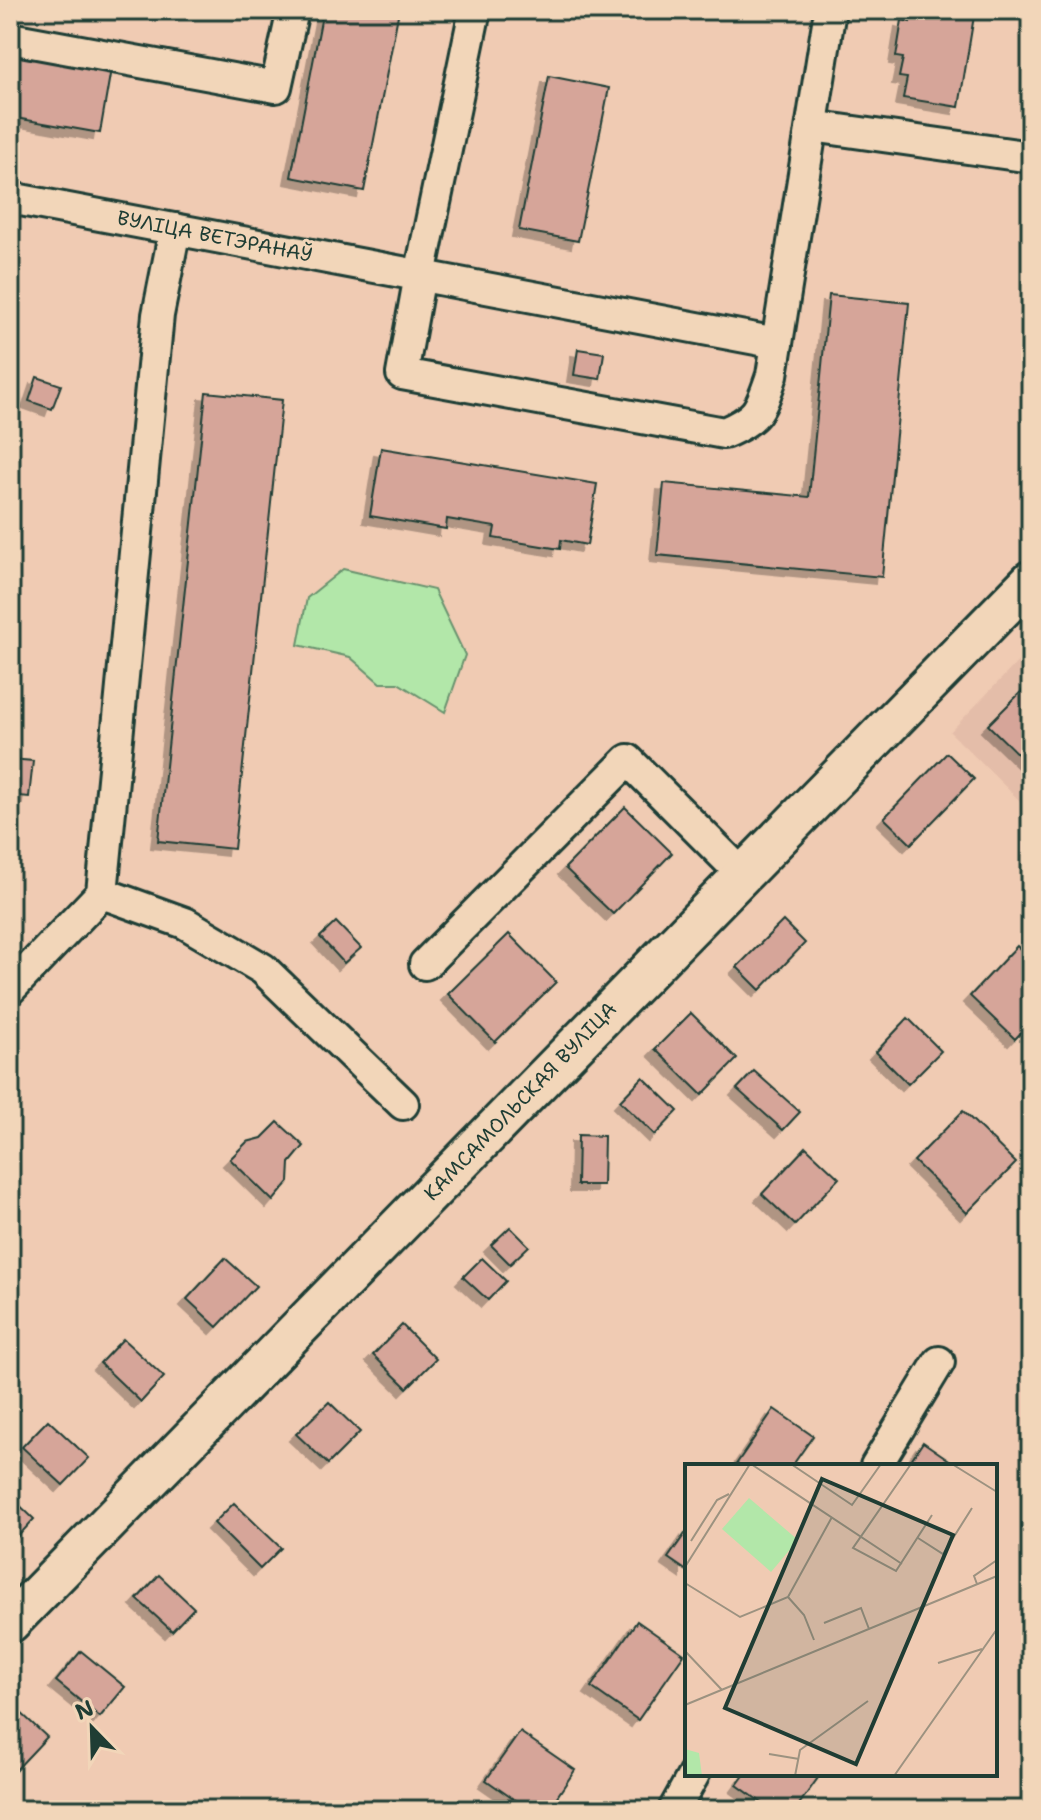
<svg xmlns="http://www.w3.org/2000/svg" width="1041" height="1820" font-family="'Shantell Sans',sans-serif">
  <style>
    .built { fill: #e4bda9 }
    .green { fill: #b2e7a9; stroke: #68926e; stroke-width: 2 }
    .building { fill: #d6a599; stroke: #1f3d34; stroke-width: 2; filter: url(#shadow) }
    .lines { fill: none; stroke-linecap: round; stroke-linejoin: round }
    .minor-casing { stroke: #1f3d34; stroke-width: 36 }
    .major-casing { stroke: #1f3d34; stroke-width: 44 }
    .minor { stroke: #f2d6b9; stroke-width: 30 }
    .major { stroke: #f2d6b9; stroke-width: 38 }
    .labels { text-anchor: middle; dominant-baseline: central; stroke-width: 6; stroke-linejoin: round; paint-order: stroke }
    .street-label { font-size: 20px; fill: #1f3d34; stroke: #f2d6b9 }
    .inset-road { fill: none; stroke: #9c9280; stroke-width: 2 }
    .view { fill: #1f3d34; fill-opacity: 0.15; stroke: #1f3d34; stroke-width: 4 }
    .inset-edge { fill: none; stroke: #1f3d34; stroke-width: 4 }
  </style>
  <defs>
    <filter id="shadow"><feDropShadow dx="-7" dy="7" stdDeviation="0" flood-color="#0004"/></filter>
  </defs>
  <rect width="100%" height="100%" fill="#f0cbb3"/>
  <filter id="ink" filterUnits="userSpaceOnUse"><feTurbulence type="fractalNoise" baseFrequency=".0125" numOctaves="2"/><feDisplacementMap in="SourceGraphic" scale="16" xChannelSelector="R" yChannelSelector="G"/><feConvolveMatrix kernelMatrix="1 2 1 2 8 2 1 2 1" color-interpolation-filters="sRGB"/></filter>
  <g filter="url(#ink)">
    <!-- built -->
    <polygon class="built" points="1031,648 1031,812 950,732"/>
    <!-- green -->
    <polygon class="green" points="343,569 434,590 465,655 445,712 398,683 380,683 350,657 298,645 307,598"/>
    <!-- building -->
    <g class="building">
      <polygon points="323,10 399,10 364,191 291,177"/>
      <polygon points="912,10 975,10 959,107 903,98 907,78 899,77 903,58 896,57 902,20 910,22"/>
      <polygon points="10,52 111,69 100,133 10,117"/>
      <polygon points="549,76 609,88 578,241 519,230"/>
      <polygon points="829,295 909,303 882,577 657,555 664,483 809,497"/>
      <polygon points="578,349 604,353 600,379 574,375"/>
      <polygon points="37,377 61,385 52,409 29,401"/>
      <polygon points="206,392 282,400 234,849 158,841"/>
      <polygon points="381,448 597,484 587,545 561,540 560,549 493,538 495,527 447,519 446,529 370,516"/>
      <polygon points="1031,682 1031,767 988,725"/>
      <polygon points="947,753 974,779 911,844 884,818"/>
      <polygon points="10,759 33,761 29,797 10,795"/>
      <polygon points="625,807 672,853 613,914 565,868"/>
      <polygon points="783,921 805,943 760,990 737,967"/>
      <polygon points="336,922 361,948 344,963 320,937"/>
      <polygon points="509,934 556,982 495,1042 448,994"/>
      <polygon points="1017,946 1031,959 1031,1022 1015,1039 970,996"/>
      <polygon points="691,1013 737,1059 702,1095 655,1049"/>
      <polygon points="908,1018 941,1051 908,1084 876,1052"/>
      <polygon points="754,1071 800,1112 783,1130 737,1089"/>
      <polygon points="643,1077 678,1111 655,1135 620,1101"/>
      <polygon points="963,1111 1016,1163 967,1213 914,1161"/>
      <polygon points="278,1122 304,1146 290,1163 289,1182 273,1201 230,1159 247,1142 262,1138"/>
      <polygon points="578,1135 604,1136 603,1185 577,1185"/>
      <polygon points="806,1147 839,1178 795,1225 762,1194"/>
      <polygon points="510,1227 529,1246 510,1264 491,1245"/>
      <polygon points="225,1258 256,1286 217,1327 187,1299"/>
      <polygon points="482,1258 506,1281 488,1300 463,1277"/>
      <polygon points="402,1325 436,1359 407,1388 373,1355"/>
      <polygon points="123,1339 164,1377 141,1402 100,1363"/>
      <polygon points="329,1402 360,1432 328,1464 296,1434"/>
      <polygon points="774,1409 813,1436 792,1466 735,1466"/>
      <polygon points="48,1420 89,1458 63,1485 22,1447"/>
      <polygon points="923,1442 958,1466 907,1466"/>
      <polygon points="10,1496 34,1519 10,1545"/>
      <polygon points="234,1503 281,1548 260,1569 214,1523"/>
      <polygon points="687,1531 687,1571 668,1558"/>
      <polygon points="159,1575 194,1608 172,1631 137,1599"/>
      <polygon points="637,1621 684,1654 638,1720 591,1687"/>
      <polygon points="81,1651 125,1687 100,1717 56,1681"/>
      <polygon points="18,1710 47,1737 14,1772 10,1768 10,1719"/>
      <polygon points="520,1732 575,1770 548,1810 529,1810 486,1780"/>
      <polygon points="745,1774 819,1774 820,1775 795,1810 772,1810 737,1785"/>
    </g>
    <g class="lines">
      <!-- minor casing -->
      <g class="minor-casing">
        <g id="minor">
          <path d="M475,10L420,275L402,374L724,433C759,418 760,410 772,375L830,10"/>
          <polyline points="10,38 276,87 293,10"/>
          <polyline points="812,126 1031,157"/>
          <polyline points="10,198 777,343"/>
          <polyline points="102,893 185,923 263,969 403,1104"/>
          <polyline points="425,964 628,760 742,874"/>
          <polyline points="10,989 102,893 158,315 175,229"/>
          <polyline points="876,1466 939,1362"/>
          <polyline points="674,1810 694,1774"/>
        </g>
      </g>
      <!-- major casing -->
      <g class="major-casing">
        <polyline id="major" points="10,1623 1031,580"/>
      </g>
      <!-- minor -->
      <use href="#minor" class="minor"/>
      <!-- major -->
      <use href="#major" class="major"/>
    </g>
  </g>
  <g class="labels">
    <!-- street labels -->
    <g class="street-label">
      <text transform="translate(215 236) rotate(11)">ВУЛІЦА ВЕТЭРАНАЎ</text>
      <text transform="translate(520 1101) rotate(-46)">КАМСАМОЛЬСКАЯ ВУЛІЦА</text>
    </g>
  </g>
  <!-- overview -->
  <g transform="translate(685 1464)">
    <rect width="312" height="312" fill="#f0cbb3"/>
    <path d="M64,34L113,76L86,108L37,65ZM0,285L14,289L17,312H0Z" fill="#b2e7a9"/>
    <path class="inset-road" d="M66,0L217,100M106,0L167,41L196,0M226,0L168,84L211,107L247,51M267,0L312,28M233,74L258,90L287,44M6,77L32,36L44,30M0,103L65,0M0,119L55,153L103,133L147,53M292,120L289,112L312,96M103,133L119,151L129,176M139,159L176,144L184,165M0,187L37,226M253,199L297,185M0,241L312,112M84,290L114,295M110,312L115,286L183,237M209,312L312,165"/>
    <path class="view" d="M137,15L268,71L171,300L40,244Z"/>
    <rect width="312" height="312" class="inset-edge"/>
  </g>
  <!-- margin -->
  <rect width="1041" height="1820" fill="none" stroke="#f2d6b9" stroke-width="40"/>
  <rect x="20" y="20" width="1001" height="1780" fill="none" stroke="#1f3d34" stroke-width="3" filter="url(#ink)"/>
  <!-- north arrow -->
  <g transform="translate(92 1728) rotate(337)" stroke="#f2d6b9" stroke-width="6" paint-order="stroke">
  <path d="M0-6L14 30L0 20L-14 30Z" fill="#1f3d34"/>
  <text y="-12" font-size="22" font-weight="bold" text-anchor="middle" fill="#1f3d34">N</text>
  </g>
</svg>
